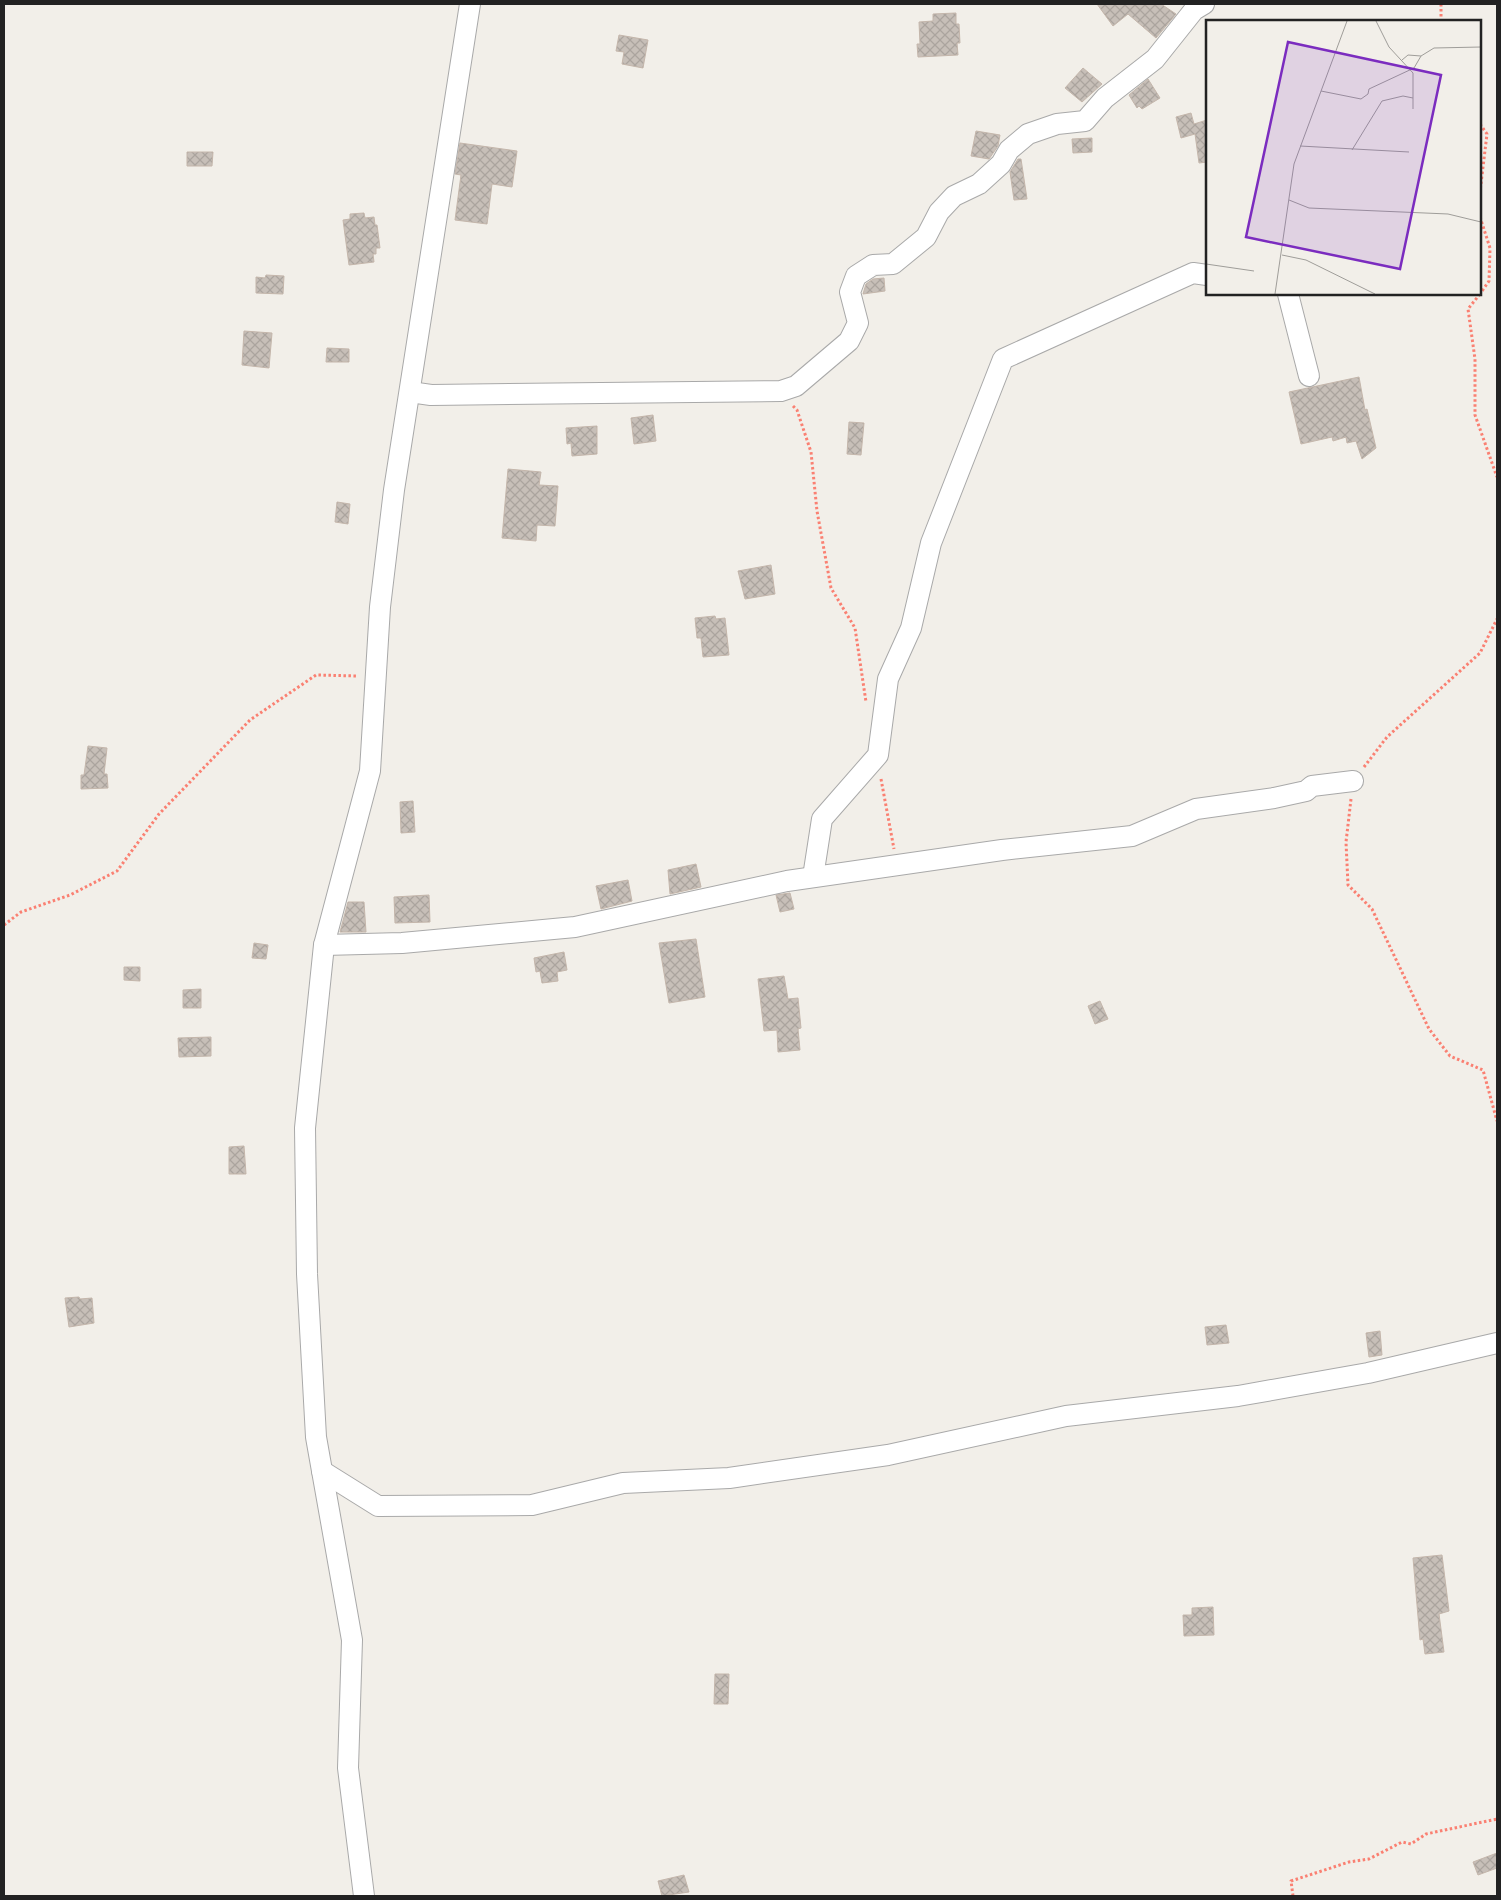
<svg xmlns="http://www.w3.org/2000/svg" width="1501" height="1900" font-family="Inter,sans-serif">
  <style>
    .building { fill: url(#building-cross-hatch); stroke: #c4b6ab }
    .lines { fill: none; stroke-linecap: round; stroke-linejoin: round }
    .minor-casing { stroke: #a9a9a9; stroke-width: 22 }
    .path { stroke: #fa8072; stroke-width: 3; stroke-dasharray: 2.5 2.5; stroke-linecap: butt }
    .minor { stroke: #fff; stroke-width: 20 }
    .inset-road { fill: none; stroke: #9f9d99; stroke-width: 1 }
    .view { fill: #7b2cbf; fill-opacity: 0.15; stroke: #7b2cbf; stroke-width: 2.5 }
    .inset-edge { fill: none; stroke: #222; stroke-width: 2.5 }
  </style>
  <defs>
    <pattern id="building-cross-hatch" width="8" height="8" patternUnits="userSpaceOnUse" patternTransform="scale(1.25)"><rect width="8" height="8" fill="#c7bfb8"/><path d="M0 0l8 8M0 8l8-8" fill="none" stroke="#aba49e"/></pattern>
  </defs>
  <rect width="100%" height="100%" fill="#f2efe9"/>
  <!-- building -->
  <g class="building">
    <polygon points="1097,4 1161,4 1176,14 1156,38 1128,14 1113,26"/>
    <polygon points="956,13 956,24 959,24 960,43 957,43 958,55 918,57 917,44 920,44 919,22 933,21 933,14"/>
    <polygon points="619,35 648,40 643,68 622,64 624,52 616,51"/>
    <polygon points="1083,68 1102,84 1082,102 1065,88"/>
    <polygon points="1148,79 1160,98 1142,109 1139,106 1137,108 1129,95"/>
    <polygon points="1191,113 1194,124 1207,120 1207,162 1199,163 1195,134 1181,138 1176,117"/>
    <polygon points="976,131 1000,135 998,146 989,159 971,156"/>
    <polygon points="1092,138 1092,152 1073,153 1072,139"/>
    <polygon points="460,143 517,151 512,187 492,184 487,224 455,220 461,175 455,174"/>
    <polygon points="187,152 213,152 212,166 187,166"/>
    <polygon points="1018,159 1021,159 1027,199 1014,200 1010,172"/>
    <polygon points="364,213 365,218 374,217 375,225 377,225 380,248 376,248 376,254 373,254 374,262 349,265 343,220 350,219 350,214"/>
    <polygon points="266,275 284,276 283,294 256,293 256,277 265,278"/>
    <polygon points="884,278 885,291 863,294 866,284 873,279"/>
    <polygon points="244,331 272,333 269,368 242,365"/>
    <polygon points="327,348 349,349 349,362 326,362"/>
    <polygon points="1359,377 1365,410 1367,409 1376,448 1362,459 1356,441 1347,443 1346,437 1333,441 1332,437 1301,444 1289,392"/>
    <polygon points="653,415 656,441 634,444 631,418"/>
    <polygon points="849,422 864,423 861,455 847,454"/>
    <polygon points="597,426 597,454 572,456 571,443 567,444 566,428"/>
    <polygon points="508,469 541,472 539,485 558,486 555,526 537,525 536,541 502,538"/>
    <polygon points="337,502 350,504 348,524 335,522"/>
    <polygon points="771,565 775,594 745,599 738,571"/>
    <polygon points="715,616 716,619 725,618 729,655 703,657 701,638 697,638 695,618"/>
    <polygon points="88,746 107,748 104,774 107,774 108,788 81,789 81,775 84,775"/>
    <polygon points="413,801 415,832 401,833 400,802"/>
    <polygon points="696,864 701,887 670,894 668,870"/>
    <polygon points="628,880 632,901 601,909 596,886"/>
    <polygon points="790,893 794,909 780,912 776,895"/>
    <polygon points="429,895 430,922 395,923 394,897"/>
    <polygon points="348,902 364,902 366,932 340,932"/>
    <polygon points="696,939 705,997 669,1003 659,943"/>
    <polygon points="254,943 268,945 266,959 252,958"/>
    <polygon points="564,952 567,970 557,972 558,981 542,983 540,971 536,972 534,958"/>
    <polygon points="124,967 140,967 140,981 124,980"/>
    <polygon points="784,976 788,999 798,998 801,1028 798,1029 800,1050 778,1052 777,1030 764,1031 758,979"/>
    <polygon points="201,989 201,1008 183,1008 183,990"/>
    <polygon points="1100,1001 1108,1019 1095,1024 1088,1006"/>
    <polygon points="211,1037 211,1056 179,1057 178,1038"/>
    <polygon points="244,1146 246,1174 229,1174 229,1147"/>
    <polygon points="79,1297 80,1299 92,1298 94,1323 69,1327 65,1298"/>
    <polygon points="1226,1325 1229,1343 1207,1345 1205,1327"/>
    <polygon points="1380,1331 1382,1355 1369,1357 1366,1333"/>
    <polygon points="1442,1555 1449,1611 1439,1614 1444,1652 1425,1654 1423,1639 1420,1640 1413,1558"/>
    <polygon points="1213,1607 1214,1635 1184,1636 1183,1615 1192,1615 1192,1608"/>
    <polygon points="715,1674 729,1674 728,1704 714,1704"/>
    <polygon points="1497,1853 1497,1868 1478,1875 1473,1862"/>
    <polygon points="684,1875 689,1892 662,1896 658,1881"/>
  </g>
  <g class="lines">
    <!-- minor casing -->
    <g class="minor-casing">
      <g id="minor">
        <polyline points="1288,294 1309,376"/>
        <polyline points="410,392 431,395 781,391 796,386 849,341 858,323 850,292 856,276 873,265 893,264 926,237 939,212 954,196 979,184 1001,164 1009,150 1028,134 1057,124 1085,121 1105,98 1155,59 1194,10 1204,4"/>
        <polyline points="813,877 822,819 878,755 888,679 911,628 931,543 1003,359 1193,273 1207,275"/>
        <polyline points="324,945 402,943 575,927 787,881 1002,850 1132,836 1196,809 1274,798 1306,791 1312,786 1353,781"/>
        <polyline points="322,1471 378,1506 532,1505 623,1483 729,1478 888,1455 1066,1416 1238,1396 1368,1373 1497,1343"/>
        <polyline points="364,1896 348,1768 352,1640 316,1437 307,1274 305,1128 324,945 370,771 380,607 394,490 470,4"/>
      </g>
    </g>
    <!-- path -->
    <g class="path">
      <polyline points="1441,4 1441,21"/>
      <polyline points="1480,124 1487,134 1480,192"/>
      <polyline points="1480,217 1490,248 1489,281 1480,294"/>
      <polyline points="1480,294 1468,309 1475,359 1475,415 1497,477"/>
      <polyline points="793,406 797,410 811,452 817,511 831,588 855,628 866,702"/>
      <polyline points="1364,767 1387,737 1480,653 1497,619"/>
      <polyline points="881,779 894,849"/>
      <polyline points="1351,799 1346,842 1348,885 1372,909 1429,1029 1450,1056 1483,1070 1497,1121"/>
      <polyline points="4,925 21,912 70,895 117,871 159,814 250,720 316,675 357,676"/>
      <polyline points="1293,1896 1291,1881 1349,1862 1369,1859 1402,1842 1411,1844 1426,1834 1497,1819"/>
    </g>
    <!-- minor -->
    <use href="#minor" class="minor"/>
  </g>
  <!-- overview -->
  <g transform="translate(1206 20)">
    <rect width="275" height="275" fill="#f2efe9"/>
    <path class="inset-road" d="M170,1L183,27L207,53V89M196,40L202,35L215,36M115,71L155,79L162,74L163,69L208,48L215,36L228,28L275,27M94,126L203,132M146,130L176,81L197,76L207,78M83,180L103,188L242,194L275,202M76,235L100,240L169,274M0,244L48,251M69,274L88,144L141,1"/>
    <path class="view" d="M82,22L235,55L194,249L40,217Z"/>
    <rect width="275" height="275" class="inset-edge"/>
  </g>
  <!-- border -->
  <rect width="1501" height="1900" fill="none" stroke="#222222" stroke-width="10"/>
</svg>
